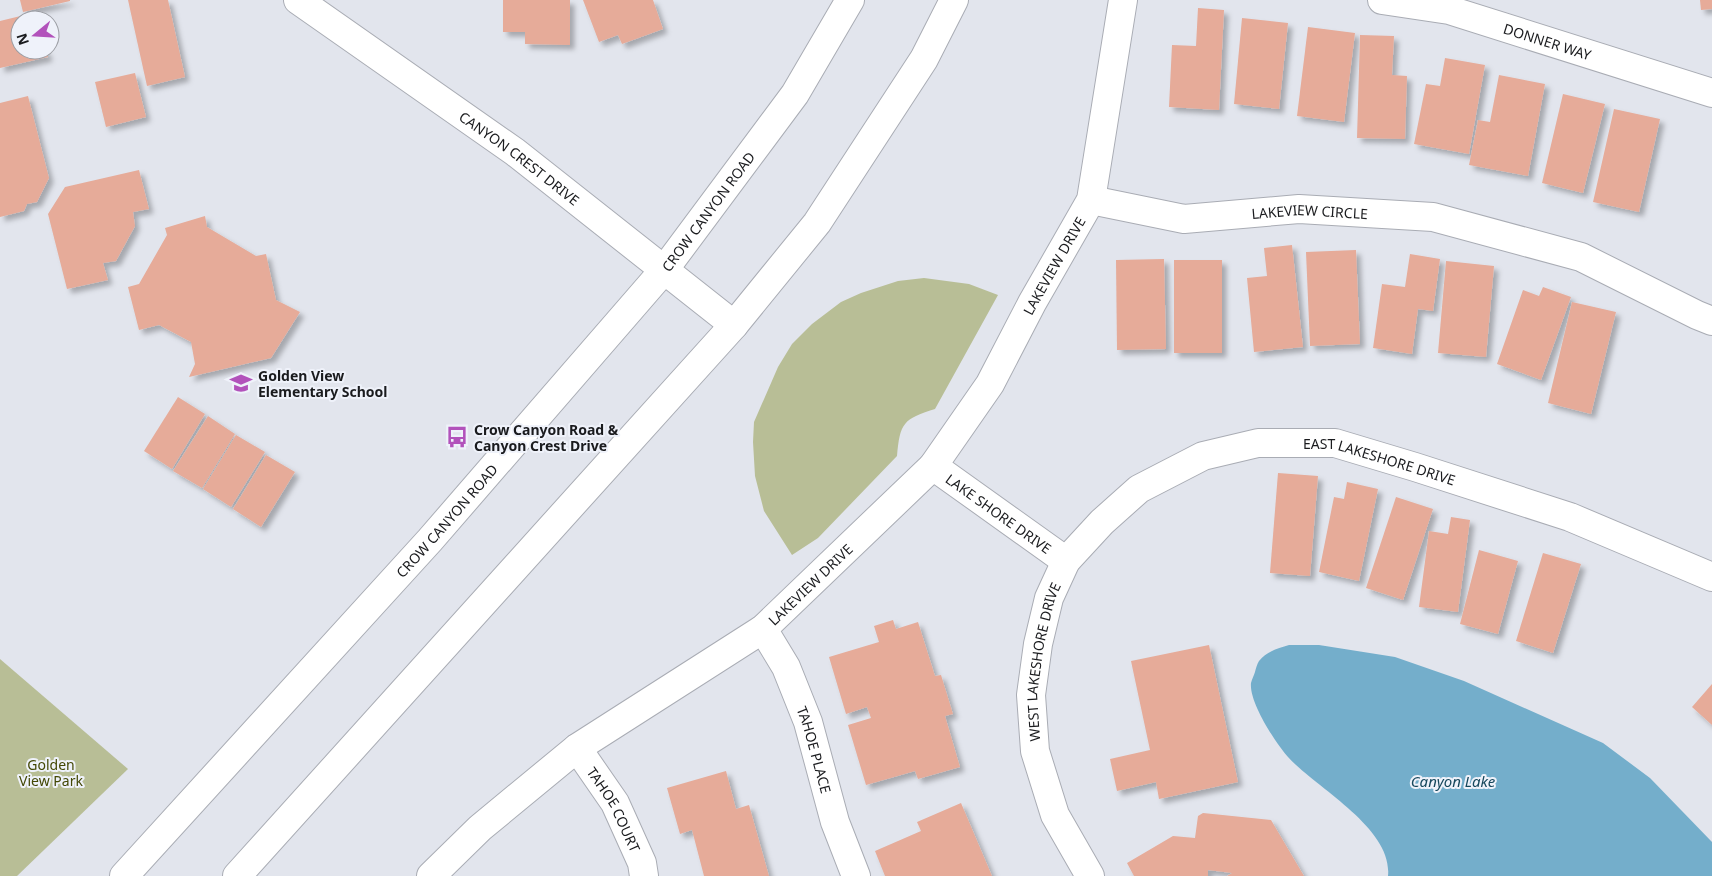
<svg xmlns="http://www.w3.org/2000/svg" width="1712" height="876" font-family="'Noto Sans',sans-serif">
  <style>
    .green { fill: #b8be96 }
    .water { fill: #74aecb }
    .building { fill: #e6ab99; filter: url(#shadow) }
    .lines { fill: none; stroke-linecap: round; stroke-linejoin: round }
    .minor-casing { stroke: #a9acb4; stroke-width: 30 }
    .secondary-casing { stroke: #a9acb4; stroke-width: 30 }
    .minor { stroke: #fff; stroke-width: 28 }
    .secondary { stroke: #fff; stroke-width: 28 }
    .labels { text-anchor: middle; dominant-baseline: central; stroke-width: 4; stroke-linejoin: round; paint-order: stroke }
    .street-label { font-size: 14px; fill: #1a1b1e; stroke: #eff2fa }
    .poi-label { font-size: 14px; font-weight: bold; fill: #1a1b1e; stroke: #eff2fa; text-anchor: start }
    .park-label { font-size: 14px; fill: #434805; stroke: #eff2fa }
    .water-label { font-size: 15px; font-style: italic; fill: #16475c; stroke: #eff2fa }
  </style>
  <defs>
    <filter id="shadow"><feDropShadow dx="4.5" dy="4.5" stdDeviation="2.5" flood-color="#0004"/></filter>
  </defs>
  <rect width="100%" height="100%" fill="#e2e5ed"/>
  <!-- green -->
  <g class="green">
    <path d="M924,278L969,284L998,295L935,409C903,419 900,423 897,456L818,538L792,555L764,511L755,476L753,442L754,422L778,367L792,344L812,324L841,302L861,293L898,281Z"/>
    <polygon points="0,659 128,769 17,876 0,876"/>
  </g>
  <!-- water -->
  <path class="water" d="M1289,645H1319L1395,657L1464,681L1603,743L1650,778L1712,842V876H1388C1393,828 1316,788 1288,757C1275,742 1249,702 1251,683C1252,679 1254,675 1255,672C1256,668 1257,664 1259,661C1266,652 1278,648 1289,645Z"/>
  <!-- building -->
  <g class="building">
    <polygon points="20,0 70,0 70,1 23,12"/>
    <polygon points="128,0 168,0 185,77 147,86"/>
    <polygon points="503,0 570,0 570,45 525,44 525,32 503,32"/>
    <polygon points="583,0 653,0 663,29 622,44 618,35 599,42"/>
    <polygon points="1700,0 1712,0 1712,9 1701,10"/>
    <polygon points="1198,8 1224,10 1219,110 1169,107 1172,45 1196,46"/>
    <polygon points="37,12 39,20 20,20 20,50 46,50 48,57 0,68 0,21"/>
    <polygon points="1242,18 1288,23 1279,109 1234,104"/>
    <polygon points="1308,27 1355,33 1344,122 1297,116"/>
    <polygon points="1360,35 1394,36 1392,75 1407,76 1405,139 1357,138"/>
    <polygon points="1445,58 1485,65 1469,154 1414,144 1426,84 1440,86"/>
    <polygon points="135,73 146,117 106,127 95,82"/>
    <polygon points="1499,75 1545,84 1528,176 1469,165 1478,120 1490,122"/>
    <polygon points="1563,94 1605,104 1583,193 1542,183"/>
    <polygon points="28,96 49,178 37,202 27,204 24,211 0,217 0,103"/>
    <polygon points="1614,109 1660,119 1639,212 1593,202"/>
    <polygon points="139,170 149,209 133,212 135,226 116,261 103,263 108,280 67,289 48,214 65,187"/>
    <polygon points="205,216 207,227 256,256 266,254 276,300 300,312 271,358 189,377 195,364 191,342 159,325 139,330 128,287 139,284 167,235 165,228"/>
    <polygon points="1292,245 1303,347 1254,352 1247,278 1267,276 1264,248"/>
    <polygon points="1356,250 1360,344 1310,346 1306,252"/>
    <polygon points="1410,254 1440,259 1433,311 1418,309 1412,354 1373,348 1382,284 1405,287"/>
    <polygon points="1164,259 1166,349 1117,350 1116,260"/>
    <rect x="1174" y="260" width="48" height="93"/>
    <polygon points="1446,261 1494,266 1486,357 1438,353"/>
    <polygon points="1543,287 1571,297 1541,380 1497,364 1523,290 1539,296"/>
    <polygon points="1572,302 1616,312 1591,414 1548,403"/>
    <polygon points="178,397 205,414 172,469 144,451"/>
    <polygon points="208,416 235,434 202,488 173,471"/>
    <polygon points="236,435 265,452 231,507 203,489"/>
    <polygon points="266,455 295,472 261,527 233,509"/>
    <polygon points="1278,473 1318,476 1310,576 1270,573"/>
    <polygon points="1347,482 1378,489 1359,581 1319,572 1334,497 1344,499"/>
    <polygon points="1396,497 1433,509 1403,600 1366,588"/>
    <polygon points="1451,517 1470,520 1458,612 1419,607 1429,531 1448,534"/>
    <polygon points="1479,550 1518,561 1498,634 1460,624"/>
    <polygon points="1543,553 1581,564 1553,653 1516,641"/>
    <polygon points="893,620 896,629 918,622 935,676 941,675 953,714 945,716 960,767 918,779 915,771 866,785 848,725 871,718 867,707 846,714 829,657 879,642 874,626"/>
    <polygon points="1209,645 1238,782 1159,799 1156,782 1117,791 1110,759 1150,750 1131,661"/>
    <polygon points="1712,684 1712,725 1692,707"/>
    <polygon points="726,771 736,809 749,805 769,876 704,876 692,830 680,834 667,788"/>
    <polygon points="961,803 992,876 885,876 875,851 921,831 917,822"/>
    <polygon points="1203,813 1271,820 1304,876 1227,876 1232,873 1208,870 1208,876 1134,876 1127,863 1173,836 1195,838 1198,816"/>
  </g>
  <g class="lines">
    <!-- minor casing -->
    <g class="minor-casing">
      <g id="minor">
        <path id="s1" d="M298,0L515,152L734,325"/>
        <path id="s2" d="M1382,0L1449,10L1712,93"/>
        <path id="s3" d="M1091,200L1184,219L1299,209L1433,217L1581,257L1697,315L1712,321"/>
        <path id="s4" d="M933,466L1066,561"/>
        <path id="s5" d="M763,629L786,667L808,722L835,822L856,876"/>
        <path id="s6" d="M577,748L615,803L642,863L644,876"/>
        <path id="s7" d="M431,876L480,828L577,748L763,629L933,466L990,384L1032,303L1091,200L1123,0"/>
        <path id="s8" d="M1090,876L1055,815L1035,751L1031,695L1038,644L1049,598L1066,561L1102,522L1139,489L1203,456L1258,443H1335L1415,467L1570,517L1712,577"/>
      </g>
    </g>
    <!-- secondary casing -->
    <g class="secondary-casing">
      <g id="secondary">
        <path id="s9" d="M124,876L430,540L664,270L795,94L850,0"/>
        <polyline points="237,876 734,325 817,223 924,59 954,0"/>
      </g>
    </g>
    <!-- minor -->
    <use href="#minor" class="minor"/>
    <!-- secondary -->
    <use href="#secondary" class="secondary"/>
  </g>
  <!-- icons -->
  <defs>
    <g id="school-bare" transform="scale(1.725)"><path d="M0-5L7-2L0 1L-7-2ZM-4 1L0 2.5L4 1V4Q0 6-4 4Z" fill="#b252bb" stroke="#eff2fa" stroke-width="2.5" paint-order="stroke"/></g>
    <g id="bus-bare" transform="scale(1.725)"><path d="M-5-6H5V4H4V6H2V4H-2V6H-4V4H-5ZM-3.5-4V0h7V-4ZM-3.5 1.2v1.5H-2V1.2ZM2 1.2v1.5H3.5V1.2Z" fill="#b252bb" stroke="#eff2fa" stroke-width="2.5" paint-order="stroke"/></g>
  </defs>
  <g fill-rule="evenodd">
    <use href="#school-bare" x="241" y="383"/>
    <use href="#bus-bare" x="457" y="437"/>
  </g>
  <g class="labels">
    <!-- street labels -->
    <g class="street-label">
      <text stroke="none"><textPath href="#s2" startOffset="171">DONNER WAY</textPath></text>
      <text stroke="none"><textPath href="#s1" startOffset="272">CANYON CREST DRIVE</textPath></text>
      <text stroke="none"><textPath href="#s9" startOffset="885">CROW CANYON ROAD</textPath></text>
      <text stroke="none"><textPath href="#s3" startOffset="221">LAKEVIEW CIRCLE</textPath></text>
      <text stroke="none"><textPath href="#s7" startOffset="885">LAKEVIEW DRIVE</textPath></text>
      <text stroke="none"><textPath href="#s8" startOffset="688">EAST LAKESHORE DRIVE</textPath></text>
      <text stroke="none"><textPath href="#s4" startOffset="81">LAKE SHORE DRIVE</textPath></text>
      <text stroke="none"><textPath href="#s9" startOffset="480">CROW CANYON ROAD</textPath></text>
      <text stroke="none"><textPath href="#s7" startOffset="480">LAKEVIEW DRIVE</textPath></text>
      <text stroke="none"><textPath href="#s8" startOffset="228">WEST LAKESHORE DRIVE</textPath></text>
      <text stroke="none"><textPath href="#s5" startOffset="132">TAHOE PLACE</textPath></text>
      <text stroke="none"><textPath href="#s6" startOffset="72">TAHOE COURT</textPath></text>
    </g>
    <!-- poi labels -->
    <g class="poi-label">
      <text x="258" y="375">Golden View<tspan x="258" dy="16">Elementary School</tspan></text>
      <text x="474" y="429">Crow Canyon Road &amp;<tspan x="474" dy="16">Canyon Crest Drive</tspan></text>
    </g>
    <!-- park labels -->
    <g class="park-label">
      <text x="51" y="764">Golden<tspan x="51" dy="16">View Park</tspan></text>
    </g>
    <!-- water labels -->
    <g class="water-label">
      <text x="1453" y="781">Canyon Lake</text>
    </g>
  </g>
  <!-- north arrow -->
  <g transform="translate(35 35) rotate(252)"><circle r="24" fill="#eff2fa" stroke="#9a9ca2"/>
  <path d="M0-4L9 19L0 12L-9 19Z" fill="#b252bb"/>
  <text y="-8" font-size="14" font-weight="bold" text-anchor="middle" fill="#1a1b1e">N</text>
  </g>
</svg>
